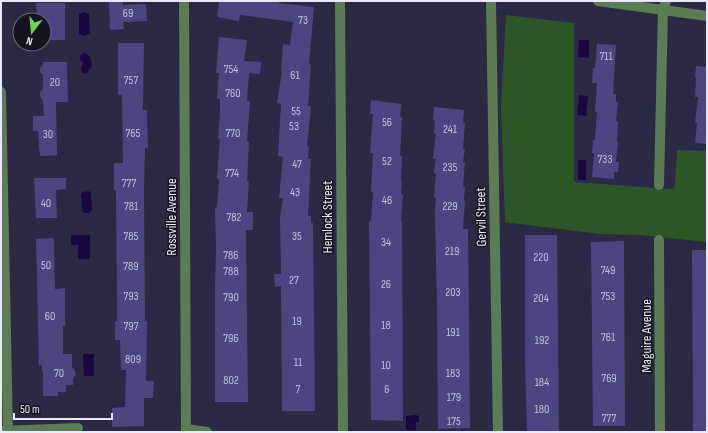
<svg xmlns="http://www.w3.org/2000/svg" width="708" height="433" font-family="'Sofia Sans Condensed',sans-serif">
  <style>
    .green { fill: #2e5526 }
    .water { fill: #190840 }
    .building { fill: #4d4581 }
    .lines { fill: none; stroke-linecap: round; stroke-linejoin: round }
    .minor { stroke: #5b7c55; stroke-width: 10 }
    .labels { text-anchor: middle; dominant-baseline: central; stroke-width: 3; stroke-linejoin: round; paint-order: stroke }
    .number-label { font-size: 12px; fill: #c2c0dc }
    .street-label { font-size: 14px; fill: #e9e9fb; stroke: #151420 }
  </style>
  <rect width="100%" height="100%" fill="#2c2944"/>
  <!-- green -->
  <polygon class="green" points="506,15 574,23 574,182 672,189 675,185 677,150 707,151 707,242 640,235 600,234 505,222 501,107"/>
  <!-- water -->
  <g class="water">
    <polygon points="84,12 89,14 90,33 85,36 79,34 79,14"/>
    <polygon points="579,40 589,40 589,58 578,57"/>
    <path d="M83,53C94,54 94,69 86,74L82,73L81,68L83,63L80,60V56Z"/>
    <polygon points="579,95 588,96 586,116 577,115"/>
    <rect x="578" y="160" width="8" height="20"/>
    <polygon points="89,191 91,193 92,210 89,213 84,213 82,210 81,194 83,192"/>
    <polygon points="71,235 90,235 90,259 78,259 78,245 71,245"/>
    <polygon points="83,354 94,354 94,376 84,376"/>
    <polygon points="416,415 419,416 419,422 416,422 416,430 406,430 406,416"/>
  </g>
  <!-- building -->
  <g class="building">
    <polygon points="109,1 123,1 123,5 146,4 147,21 123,22 124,29 110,30"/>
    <polygon points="219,1 272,1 279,2 279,3 314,7 309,64 311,65 308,106 311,106 307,146 309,146 308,159 311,159 308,216 311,216 311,223 313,223 315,411 282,411 281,286 275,287 274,274 281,274 280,217 283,198 279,198 283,157 278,156 281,104 277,103 282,71 281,71 283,44 290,45 293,22 240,15 239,21 217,17"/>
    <polygon points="36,3 65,3 65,40 45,40 45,25 44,25 44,20 37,20"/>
    <polygon points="219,37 247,40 244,61 261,62 260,74 249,73 247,101 250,101 247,141 249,142 247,181 249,181 247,212 253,212 253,230 246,230 246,236 248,402 215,402 215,290 216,248 215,208 217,207 219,179 217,178 220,139 218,139 220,113 220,99 217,99 219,73 216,73"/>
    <polygon points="118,43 144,43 143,110 147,110 148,148 145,148 144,191 145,321 147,321 147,330 146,381 154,381 153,398 144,398 144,426 112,427 112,408 125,407 126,370 121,370 120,340 115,340 115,321 117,321 116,190 114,190 114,163 123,163 122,95 118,95"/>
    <polygon points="597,44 616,45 613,94 616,94 616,102 618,102 616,121 618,121 617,142 618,142 616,162 619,162 618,172 614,172 614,179 592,177 594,153 592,153 593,140 595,140 597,112 595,112 597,83 592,83 593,68 595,68"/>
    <polygon points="43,62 67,62 68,102 56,102 57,155 40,156 38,131 33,131 33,116 44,116 43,100 40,97 40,92 43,89 43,75 40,72 40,68 43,65"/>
    <polygon points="696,66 707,67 707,144 695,143 697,123 695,123 698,97 695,97 696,77 695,77"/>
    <polygon points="371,100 401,104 400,117 402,117 400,156 402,156 401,181 402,181 401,194 403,194 401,221 402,221 403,421 371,420 369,221 371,221 373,192 371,192 373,153 370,153 373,114 370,114"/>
    <polygon points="434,107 464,110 463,123 465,123 463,149 465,149 463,162 465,162 463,187 465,187 464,201 465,201 463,229 468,229 470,428 438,429 437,311 435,211 436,198 434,198 436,173 434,173 436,159 433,159 436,134 434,134 435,121 433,120"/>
    <polygon points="34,178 66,178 66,189 56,190 57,218 36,218"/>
    <polygon points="525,235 557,235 559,432 527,432 525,360"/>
    <polygon points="54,238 55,289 65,288 65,326 63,326 63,354 72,354 72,367 75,370 76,375 73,378 73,385 66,385 66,392 58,392 58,396 43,396 43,371 42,371 42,365 39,365 36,239"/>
    <polygon points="624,241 625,426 593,426 591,242"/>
    <polygon points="692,250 707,250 707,432 693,432"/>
  </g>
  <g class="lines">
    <!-- minor -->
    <g class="minor">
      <polyline points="184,1 186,432"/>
      <polyline points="340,1 343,432"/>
      <polyline points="491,1 498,432"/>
      <polyline points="598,1 707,16"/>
      <polyline points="1,92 8,432"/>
      <polyline points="659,185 663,9 666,1"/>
      <polyline points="659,240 660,432"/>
      <polyline points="186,429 207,432"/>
      <polyline points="1,431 78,428"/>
    </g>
  </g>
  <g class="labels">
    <!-- number labels -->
    <g class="number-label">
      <text x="128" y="13">69</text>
      <text x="303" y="20">73</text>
      <text x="606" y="56">711</text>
      <text x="231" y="69">754</text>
      <text x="295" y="75">61</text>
      <text x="131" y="80">757</text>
      <text x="55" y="82">20</text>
      <text x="233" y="93">760</text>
      <text x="296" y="111">55</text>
      <text x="387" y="122">56</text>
      <text x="294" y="126">53</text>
      <text x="450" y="129">241</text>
      <text x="133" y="133">765</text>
      <text x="233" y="133">770</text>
      <text x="48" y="134">30</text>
      <text x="605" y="159">733</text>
      <text x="387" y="161">52</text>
      <text x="297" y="164">47</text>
      <text x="450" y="167">235</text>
      <text x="232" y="173">774</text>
      <text x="129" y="183">777</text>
      <text x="295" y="192">43</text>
      <text x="387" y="200">46</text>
      <text x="46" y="203">40</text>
      <text x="131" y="206">781</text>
      <text x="450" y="206">229</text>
      <text x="234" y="217">782</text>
      <text x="131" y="236">785</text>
      <text x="297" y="236">35</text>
      <text x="386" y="242">34</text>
      <text x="452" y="251">219</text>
      <text x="231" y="255">786</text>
      <text x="541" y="257">220</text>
      <text x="46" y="265">50</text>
      <text x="131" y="266">789</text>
      <text x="608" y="270">749</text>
      <text x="231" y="271">788</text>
      <text x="294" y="280">27</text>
      <text x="386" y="284">26</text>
      <text x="453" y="292">203</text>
      <text x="131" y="296">793</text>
      <text x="608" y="296">753</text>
      <text x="231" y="297">790</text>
      <text x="541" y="298">204</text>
      <text x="50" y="316">60</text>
      <text x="297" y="321">19</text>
      <text x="386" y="325">18</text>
      <text x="131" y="326">797</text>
      <text x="453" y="332">191</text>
      <text x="608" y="337">761</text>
      <text x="231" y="338">796</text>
      <text x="542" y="340">192</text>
      <text x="133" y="359">809</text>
      <text x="298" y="362">11</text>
      <text x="386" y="365">10</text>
      <text x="59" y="373">70</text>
      <text x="453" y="373">183</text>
      <text x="609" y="378">769</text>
      <text x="231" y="380">802</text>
      <text x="542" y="382">184</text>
      <text x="298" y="389">7</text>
      <text x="387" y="389">6</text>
      <text x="454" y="397">179</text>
      <text x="542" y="409">180</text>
      <text x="609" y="418">777</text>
      <text x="454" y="421">175</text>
    </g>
    <!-- street labels -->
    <g class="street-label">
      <text transform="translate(171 217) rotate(-90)">Rossville Avenue</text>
      <text transform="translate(327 217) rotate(-90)">Hemlock Street</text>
      <text transform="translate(481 217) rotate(-91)">Gervil Street</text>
      <text transform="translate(646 336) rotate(-90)">Maguire Avenue</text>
    </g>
  </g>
  <!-- border -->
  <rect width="708" height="433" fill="none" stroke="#e9e9fb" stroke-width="4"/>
  <!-- north arrow -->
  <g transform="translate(32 32) rotate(196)"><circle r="19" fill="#151420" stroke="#6a6978"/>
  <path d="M0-3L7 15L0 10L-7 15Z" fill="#72d25d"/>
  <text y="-6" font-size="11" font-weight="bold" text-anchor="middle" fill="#e9e9fb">N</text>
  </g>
  <!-- scale -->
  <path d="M14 413v6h98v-6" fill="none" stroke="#e9e9fb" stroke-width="2"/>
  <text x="20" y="413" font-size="12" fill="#e9e9fb" stroke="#151420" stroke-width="3" paint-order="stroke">50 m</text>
</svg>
